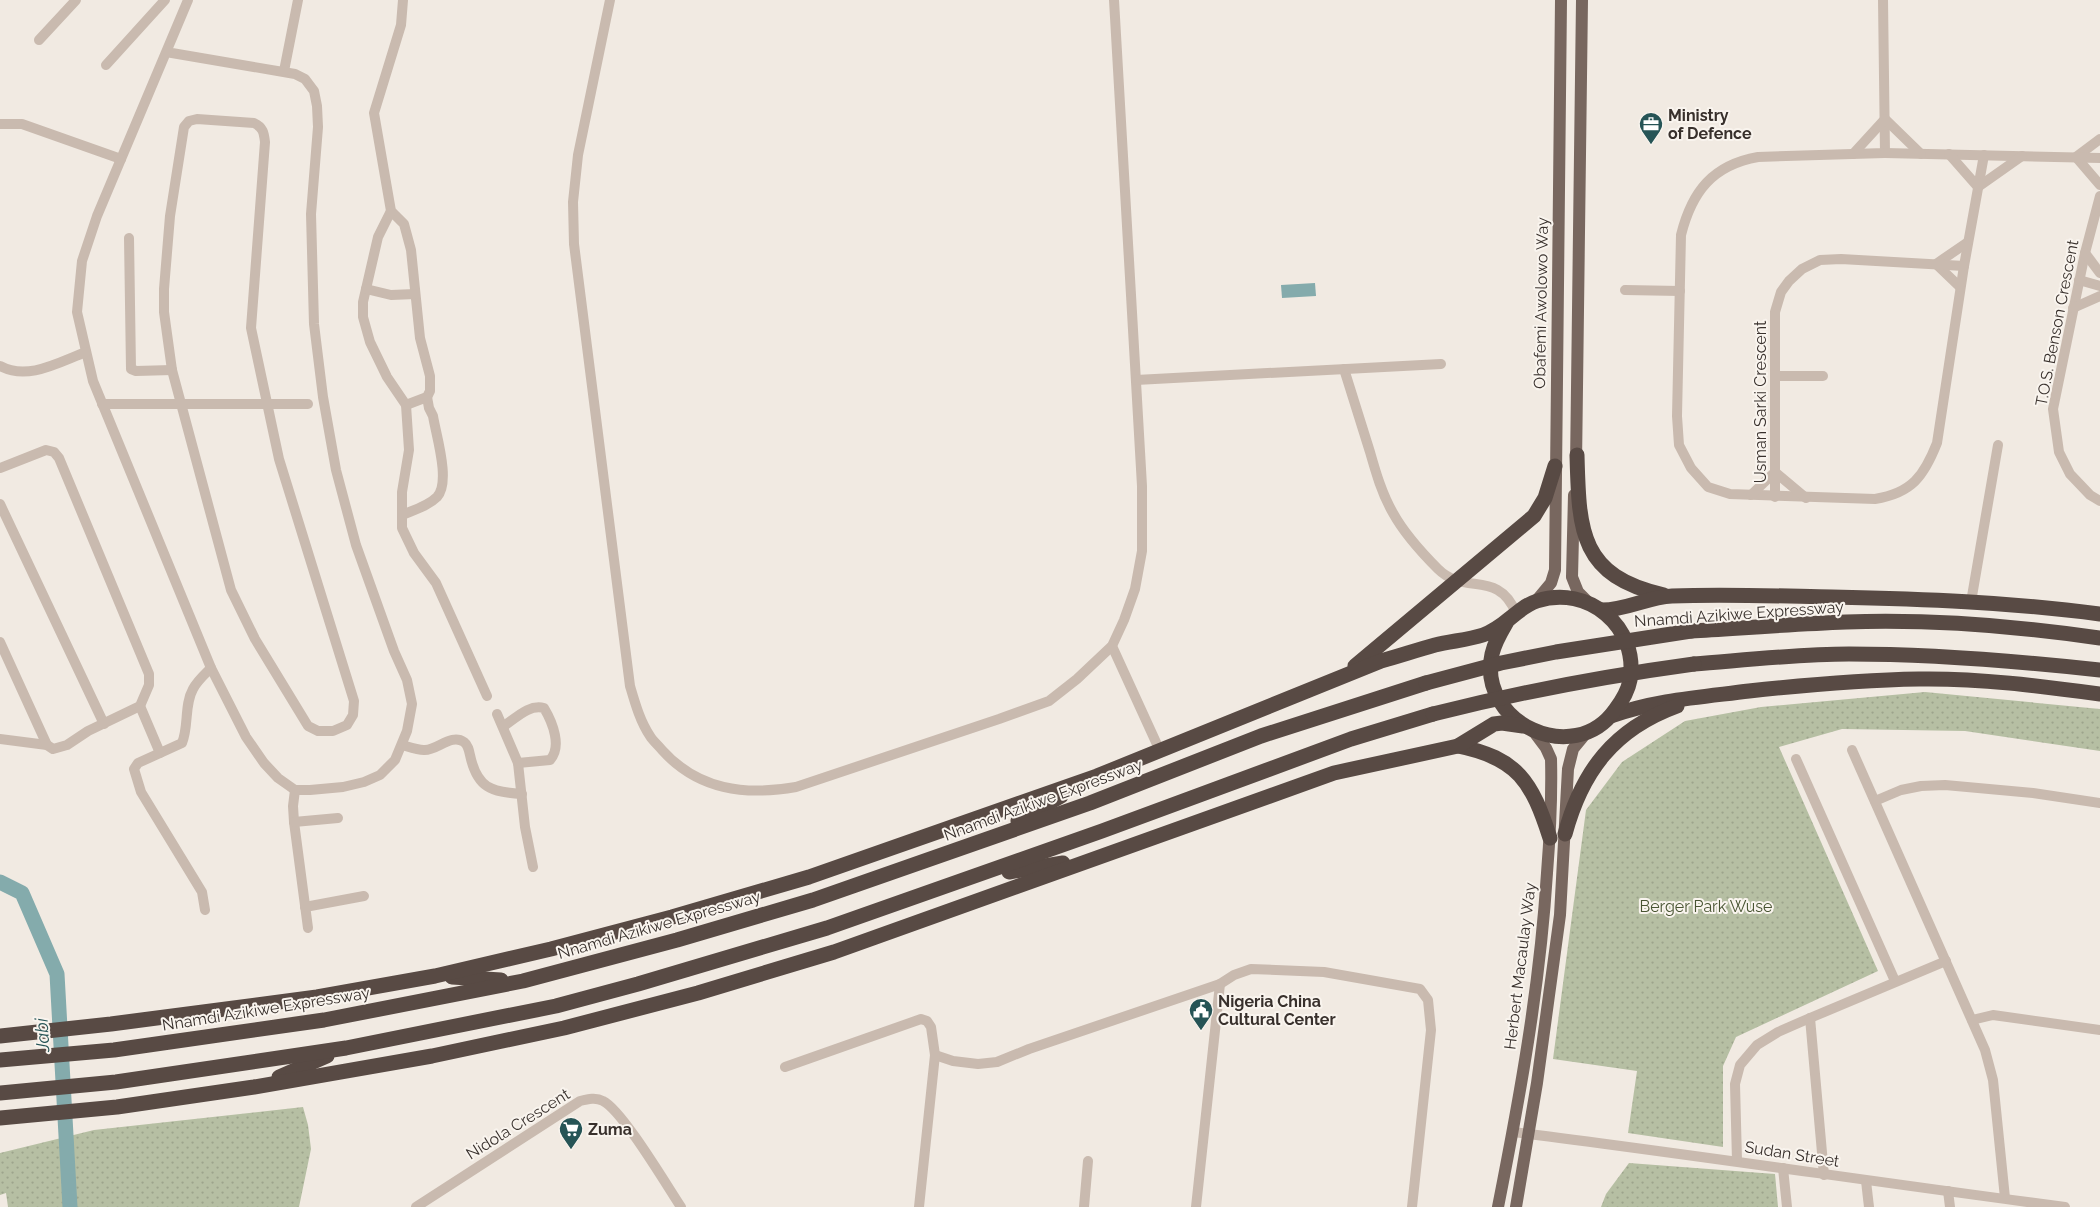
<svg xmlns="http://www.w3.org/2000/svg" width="2100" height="1207" font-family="Raleway,sans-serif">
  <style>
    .green { fill: url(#green-dots) }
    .water { fill: #84abac }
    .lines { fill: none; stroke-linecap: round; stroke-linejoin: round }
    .river { stroke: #84abac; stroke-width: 15 }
    .minor { stroke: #c9baaf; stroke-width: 10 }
    .major { stroke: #78675f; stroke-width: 12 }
    .highway { stroke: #584a44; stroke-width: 15 }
    .highway-bridge { stroke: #584a44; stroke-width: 15 }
    .labels { text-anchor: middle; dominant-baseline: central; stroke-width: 4; stroke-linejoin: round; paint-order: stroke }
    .poi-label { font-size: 16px; font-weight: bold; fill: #38302c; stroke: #f9f4ee; text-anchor: start }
    .street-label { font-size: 16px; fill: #38302c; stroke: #f9f4ee }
    .park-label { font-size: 16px; fill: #485432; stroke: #f9f4ee }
    .water-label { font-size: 18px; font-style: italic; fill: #265456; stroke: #f9f4ee }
  </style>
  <defs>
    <pattern id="green-dots" width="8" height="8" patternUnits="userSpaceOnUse" patternTransform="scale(1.25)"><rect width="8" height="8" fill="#b6bfa3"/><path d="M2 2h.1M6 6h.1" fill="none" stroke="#9da48c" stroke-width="1.8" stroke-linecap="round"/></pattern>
  </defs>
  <rect width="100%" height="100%" fill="#f1eae2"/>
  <!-- green -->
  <g class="green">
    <polygon points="1925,692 2100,709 2100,751 1965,731 1842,729 1779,747 1878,971 1736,1037 1723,1066 1723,1147 1628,1133 1637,1071 1553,1059 1586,810 1622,762 1685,721 1761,707"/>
    <polygon points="303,1107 308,1125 311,1149 299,1207 8,1207 6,1193 0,1195 0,1153 94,1130"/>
    <polygon points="1629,1163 1775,1174 1778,1207 1601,1207 1606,1194"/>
  </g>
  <!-- water -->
  <polygon class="water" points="1315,283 1316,296 1282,298 1281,285"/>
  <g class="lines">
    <!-- river -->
    <polyline class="river" points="0,882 22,893 57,974 70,1207"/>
    <!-- minor -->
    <g class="minor">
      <polyline points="403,0 401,25 374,113 391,211 404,224 411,250 420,338 430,376 430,391 427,397 406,405"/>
      <path d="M610,0L578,155L573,202L574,244L630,686C635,703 640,721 650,736C653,741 658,745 662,750C698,790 745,796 796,787L999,719L1049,701L1077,679L1112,646L1124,620L1135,589L1142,551V486L1114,0"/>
      <path d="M1883,0L1885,153L1758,157C1713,165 1692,191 1681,235L1677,416L1679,445L1691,468L1708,487L1730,494L1875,499C1912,493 1924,476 1937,443L1964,266L1984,155"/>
      <polyline points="39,40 76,0"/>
      <polyline points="166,52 295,74 305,79 314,91 317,106 318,127 311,214 314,324 323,397 336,470 356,545 394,651 407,680 412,704 407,731 395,760 380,775 364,782 343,787 310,790 295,790 278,778 264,763 246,737 211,668 93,381 77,312 82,261 97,216 188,0"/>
      <polyline points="106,65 165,0"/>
      <polyline points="284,71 298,0"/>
      <path d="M197,119L254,123C263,127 264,133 265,142L251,328L279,459L354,701L353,715L347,725L333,731H318L308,726L255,639L231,590L172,370L164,312V289L170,216L184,127L189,121Z"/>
      <polyline points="0,124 22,124 121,159"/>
      <polyline points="2100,139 2076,157 2100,185"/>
      <polyline points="1885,153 2100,158"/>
      <polyline points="1853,154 1885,119 1921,154"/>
      <polyline points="1949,154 1978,187 2022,156"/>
      <polyline points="2100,196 2085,253 2053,409 2059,452 2070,474 2090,495 2100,501"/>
      <polyline points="391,211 378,237 363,302 363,317 370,342 387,377 406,405 409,450 402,492 402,528 414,553 436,583 487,696"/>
      <polyline points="129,238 131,369 136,371 172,370"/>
      <polyline points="2085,253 2100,273"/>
      <polyline points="2079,280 2100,286"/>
      <polyline points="1960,287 1936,264 1968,242"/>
      <polyline points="366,289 391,295 415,294"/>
      <polyline points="1625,290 1680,291"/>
      <polyline points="2073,308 2100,296"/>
      <path d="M0,366C28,381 59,362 86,352"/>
      <path d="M1344,369C1353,397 1361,424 1370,452C1376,473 1382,494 1393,513C1404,533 1422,553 1438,569C1465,596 1498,569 1516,613"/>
      <polyline points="1776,376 1823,376"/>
      <polyline points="1136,380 1441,364"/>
      <polyline points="102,404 308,404"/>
      <polyline points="0,468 46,450 54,452 59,458 149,674 149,685 140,706 88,731 67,745 53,749 47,745 0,739"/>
      <polyline points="1751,495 1775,472 1806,498"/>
      <polyline points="1775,497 1775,312 1781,292 1789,281 1802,269 1820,260 1841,259 1964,266"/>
      <polyline points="0,504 104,724"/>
      <path d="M402,515C414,510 428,506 437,497C451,482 436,435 433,416L429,408L427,397"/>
      <polyline points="1971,602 1998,445"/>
      <polyline points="0,642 47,745"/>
      <polyline points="1112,646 1160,751"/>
      <polyline points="140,706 160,753"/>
      <polyline points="497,714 518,763 525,827 533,867"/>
      <path d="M504,726C516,718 529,704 544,708C553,723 562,747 550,760L518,763"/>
      <path d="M402,745C409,747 417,750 424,750C437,751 451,733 464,742C468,745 469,750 470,755C477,788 491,792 522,794"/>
      <polyline points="1852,750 1985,1050 1993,1080 2005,1198"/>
      <polyline points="1796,759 1895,981"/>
      <polyline points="295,790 293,806 294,822 308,928"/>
      <polyline points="1875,801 1901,790 1921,786 1945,785 2033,793 2100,803"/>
      <polyline points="294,822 338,818"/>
      <polyline points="305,907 364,896"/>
      <path d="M205,910L202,892L141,792L134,769L138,763L182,743C189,726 184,705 193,689C197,681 205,674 211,668"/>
      <polyline points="1810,1018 1824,1175"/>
      <polyline points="1972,1020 1993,1015 2100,1030"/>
      <polyline points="935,1055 953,1061 978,1064 997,1062 1029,1049 1220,984 1234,975 1251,969 1324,972 1420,989 1428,1000 1431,1030 1412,1207"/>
      <polyline points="785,1067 921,1019 927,1021 931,1027 935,1055 919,1207"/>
      <path d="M1513,1132C1697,1155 1881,1183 2065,1207"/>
      <polyline points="1737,1161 1735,1084 1740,1065 1757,1045 1778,1032 1810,1018 1946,961"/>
      <polyline points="1783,1168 1787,1207"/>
      <polyline points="1866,1181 1869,1207"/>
      <polyline points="1948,1191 1950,1207"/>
      <path d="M416,1207L580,1101C588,1099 596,1097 603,1101C622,1110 667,1186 681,1207"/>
      <polyline points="1084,1207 1088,1161"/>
      <polyline points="1196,1207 1220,984"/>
    </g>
    <!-- major -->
    <g class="major">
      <polyline points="1576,465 1582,0"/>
      <polyline points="1574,495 1572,577 1578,592 1587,601"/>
      <polyline points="1536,601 1551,583 1555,570 1561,0"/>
      <path d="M1498,1207C1520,1096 1540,986 1547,873C1550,835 1552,797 1551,759L1546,748L1534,732"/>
      <polyline points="1516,1207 1537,1083 1560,915 1568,769 1573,749 1587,732"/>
    </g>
    <!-- highway -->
    <g class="highway">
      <path d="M1577,455C1579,530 1579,576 1664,595"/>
      <path d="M1602,610C1627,610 1648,597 1672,596C1725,594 1779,596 1832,597C1921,599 2011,602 2100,614"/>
      <path d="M1691,631C1742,628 1794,624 1846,622C1930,619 2017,626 2100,638"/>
      <path d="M1694,664C1745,660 1798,654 1849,654C1933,654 2017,661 2100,670"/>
      <polyline points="1355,666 1534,516 1545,498 1555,466"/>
      <path d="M1611,716C1655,700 1702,697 1749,691C1805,685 1862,680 1919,679C1979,678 2040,686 2100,694"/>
      <path d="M1458,746C1518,758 1532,782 1550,838"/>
      <polyline points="1018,821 1061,796"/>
      <path d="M1565,834C1582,771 1614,729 1677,706"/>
      <polyline points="1009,872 1063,863"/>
      <polyline points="452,977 501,980"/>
      <path d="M0,1036L111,1024L317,997L435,976L551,949L672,917L809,877L1097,776L1381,661C1399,656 1417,650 1435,645C1451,641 1468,640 1483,635C1505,628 1516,608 1537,601C1588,584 1639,627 1630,680C1628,691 1622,701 1615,710C1574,768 1477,723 1492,654C1495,641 1501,632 1508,620"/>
      <polyline points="0,1060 114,1050 324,1020 523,981 677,940 813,900 1090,803 1261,736 1426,683"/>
      <polyline points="279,1077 327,1056"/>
      <polyline points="0,1093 116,1082 346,1048 556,1006 638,984 827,928 1102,831 1351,739 1433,714"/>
      <polyline points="0,1118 117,1107 254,1087 432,1056 564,1028 698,993 834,952 1334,773 1458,746 1494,724 1502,723 1523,726"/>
    </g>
    <!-- highway-bridge -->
    <g class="highway-bridge">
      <polyline points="1426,683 1501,663 1556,652 1691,631"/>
      <path d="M1433,714C1520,692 1606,676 1694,664"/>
    </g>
  </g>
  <!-- icons -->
  <defs>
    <g id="office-pin" transform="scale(1.25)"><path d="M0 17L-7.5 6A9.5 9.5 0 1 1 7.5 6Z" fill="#265456" stroke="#f9f4ee"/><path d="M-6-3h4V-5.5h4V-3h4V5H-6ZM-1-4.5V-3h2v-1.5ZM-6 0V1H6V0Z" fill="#fff"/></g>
    <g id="civic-pin" transform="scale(1.25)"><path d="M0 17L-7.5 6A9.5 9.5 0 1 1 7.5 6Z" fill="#265456" stroke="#f9f4ee"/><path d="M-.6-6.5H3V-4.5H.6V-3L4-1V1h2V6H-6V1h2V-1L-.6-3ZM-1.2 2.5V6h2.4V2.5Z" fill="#fff"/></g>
    <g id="supermarket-pin" transform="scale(1.25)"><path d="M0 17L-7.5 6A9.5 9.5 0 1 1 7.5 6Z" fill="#265456" stroke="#f9f4ee"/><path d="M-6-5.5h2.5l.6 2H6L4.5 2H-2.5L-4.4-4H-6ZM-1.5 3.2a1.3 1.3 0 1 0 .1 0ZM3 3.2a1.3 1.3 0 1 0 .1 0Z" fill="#fff"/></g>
  </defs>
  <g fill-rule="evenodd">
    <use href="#office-pin" x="1651" y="124"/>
    <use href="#civic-pin" x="1201" y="1010"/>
    <use href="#supermarket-pin" x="571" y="1129"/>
  </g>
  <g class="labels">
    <!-- poi labels -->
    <g class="poi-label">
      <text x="1668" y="115">Ministry<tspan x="1668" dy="18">of Defence</tspan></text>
      <text x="1218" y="1001">Nigeria China<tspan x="1218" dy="18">Cultural Center</tspan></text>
      <text x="588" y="1129">Zuma</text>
    </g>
    <!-- street labels -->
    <g class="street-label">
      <text transform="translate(1541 303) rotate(-89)">Obafemi Awolowo Way</text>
      <text transform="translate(2057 323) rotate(-79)">T.O.S. Benson Crescent</text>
      <text transform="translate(1760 402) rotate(-90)">Usman Sarki Crescent</text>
      <text transform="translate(1739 614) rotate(-4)">Nnamdi Azikiwe Expressway</text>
      <text transform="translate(1043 800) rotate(-20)">Nnamdi Azikiwe Expressway</text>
      <text transform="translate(659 925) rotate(-16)">Nnamdi Azikiwe Expressway</text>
      <text transform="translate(1520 966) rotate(-83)">Herbert Macaulay Way</text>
      <text transform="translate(266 1009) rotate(-9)">Nnamdi Azikiwe Expressway</text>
      <text transform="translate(518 1124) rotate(-32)">Nidola Crescent</text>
      <text transform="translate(1792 1154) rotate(9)">Sudan Street</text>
    </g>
    <!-- park labels -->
    <g class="park-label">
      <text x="1706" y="906">Berger Park Wuse</text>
    </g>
    <!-- water labels -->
    <g class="water-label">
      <text transform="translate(42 1035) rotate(-93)">Jabi</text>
    </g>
  </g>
</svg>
